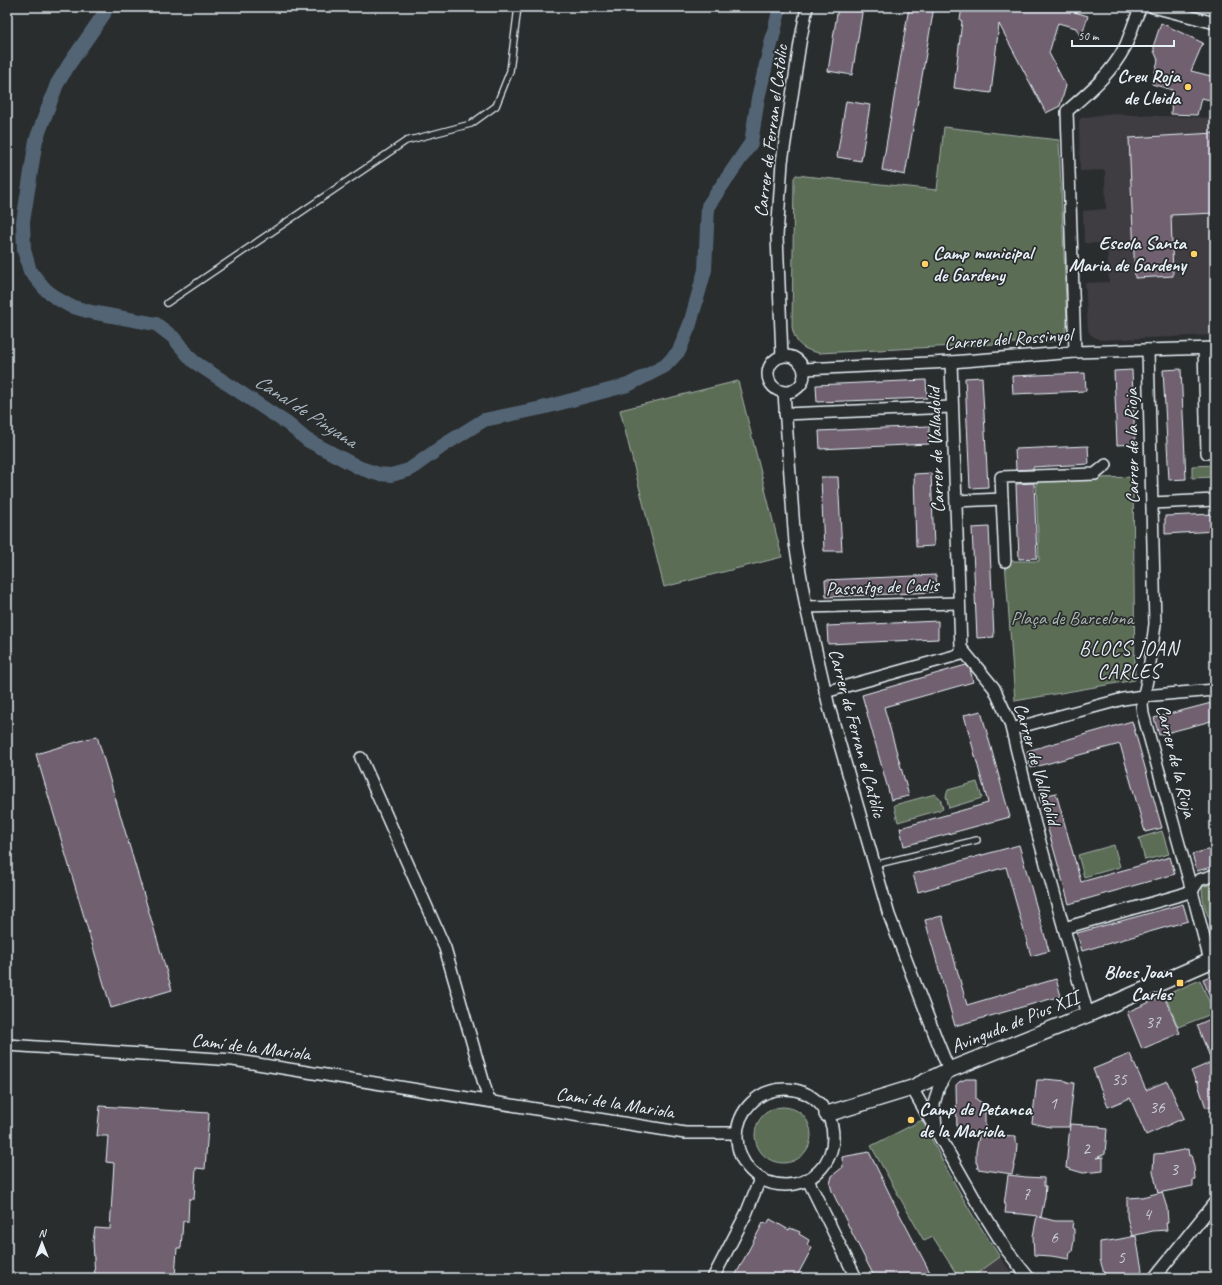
<svg xmlns="http://www.w3.org/2000/svg" width="1222" height="1285" font-family="Caveat,sans-serif">
  <style>
    .built { fill: #3f3d42 }
    .green { fill: #5b6d57; stroke: #a2afa8 }
    .lines { fill: none; stroke-linecap: round; stroke-linejoin: round }
    .canal { stroke: #526575; stroke-width: 14 }
    .building { fill: #6f616f; stroke: #e8f1f8 }
    .lane-casing { stroke: #e8f1f8; stroke-width: 8 }
    .street-casing { stroke: #e8f1f8; stroke-width: 14 }
    .secondary-casing { stroke: #e8f1f8; stroke-width: 18 }
    .lane { stroke: #2a2d2e; stroke-width: 5.5 }
    .street { stroke: #2a2d2e; stroke-width: 11 }
    .secondary { stroke: #2a2d2e; stroke-width: 15 }
    .poi-dot { fill: #ffd166; stroke: #2a2d2e; stroke-width: 1.5 }
    .labels { text-anchor: middle; dominant-baseline: central; stroke-width: 3.5; stroke-linejoin: round; paint-order: stroke }
    .number-label { font-size: 17px; fill: #cacdd6 }
    .poi-label { font-size: 19px; font-weight: bold; fill: #e8f1f8; stroke: #2a2d2e; text-anchor: end }
    .street-label { font-size: 19px; fill: #e8f1f8; stroke: #2a2d2e }
    .park-label { font-size: 19px; fill: #a9b6b0; stroke: #2a2d2e }
    .water-label { font-size: 20px; font-style: italic; fill: #acb9c4; stroke: #2a2d2e }
    .neighbourhood-label { font-size: 20px; letter-spacing: 1px; fill: #e8f1f8; stroke: #2a2d2e }
  </style>
  <rect width="100%" height="100%" fill="#2a2d2e"/>
  <filter id="ink" filterUnits="userSpaceOnUse"><feTurbulence type="fractalNoise" baseFrequency=".025" numOctaves="2"/><feDisplacementMap in="SourceGraphic" scale="8" xChannelSelector="R" yChannelSelector="G"/><feConvolveMatrix kernelMatrix="1 2 1 2 8 2 1 2 1" color-interpolation-filters="sRGB"/></filter>
  <g filter="url(#ink)">
    <!-- built -->
    <g class="built">
      <polygon points="1105,114 1215,118 1215,335 1100,340 1091,335 1089,332 1088,329 1085,283 1109,282 1107,243 1084,243 1083,211 1106,209 1105,170 1080,171 1079,121 1081,118"/>
      <polygon points="1000,1257 1015,1278 971,1278"/>
    </g>
    <!-- green -->
    <g class="green">
      <path d="M944,127L1059,140L1067,324L1065,333L1055,341L819,353C802,349 796,345 792,327L794,178L796,175L937,190Z"/>
      <polygon points="738,381 782,557 664,587 620,410"/>
      <polygon points="1215,465 1215,477 1192,478 1192,466"/>
      <polygon points="1133,477 1135,680 1015,701 1005,561 1039,561 1036,480"/>
      <polygon points="977,782 982,798 949,808 946,796 948,790"/>
      <polygon points="935,794 940,798 943,809 898,822 894,805"/>
      <polygon points="1162,831 1169,854 1145,860 1139,838"/>
      <polygon points="1114,845 1120,867 1084,877 1078,855"/>
      <path d="M1215,883V927C1206,917 1202,900 1202,887Z"/>
      <polygon points="1200,980 1214,1013 1178,1027 1165,995"/>
      <circle cx="783" cy="1135" r="28"/>
      <polygon points="922,1120 946,1168 972,1214 1000,1257 971,1278 959,1278 933,1237 924,1241 871,1146"/>
    </g>
    <g class="lines">
      <!-- canal -->
      <polyline class="canal" points="106,7 104,14 70,63 57,84 36,140 23,222 24,250 30,271 45,289 56,298 70,306 91,312 156,324 173,337 193,361 288,424 307,440 360,468 378,474 391,475 409,470 444,445 484,420 542,408 628,385 665,366 679,351 690,324 705,270 708,206 751,143 758,98 780,7"/>
    </g>
    <!-- building -->
    <g class="building">
      <polygon points="838,7 863,7 852,75 828,71"/>
      <polygon points="909,7 934,7 905,175 882,170"/>
      <polygon points="962,7 1058,7 1088,16 1081,38 1076,28 1058,23 1049,53 1066,86 1060,106 1046,113 999,24 991,93 954,88 962,21 960,20"/>
      <polygon points="1161,23 1203,43 1191,71 1215,77 1215,101 1201,98 1197,115 1171,114 1172,90 1152,84 1158,60 1154,51 1154,44"/>
      <polygon points="846,101 870,105 861,161 837,157"/>
      <polygon points="1215,133 1215,213 1171,215 1173,276 1135,278 1129,138"/>
      <polygon points="1181,369 1186,479 1169,480 1163,370"/>
      <polygon points="1132,370 1135,444 1117,445 1114,371"/>
      <polygon points="1085,373 1086,391 1013,394 1012,376"/>
      <polygon points="982,377 988,487 970,488 965,378"/>
      <polygon points="926,380 927,398 817,402 816,385"/>
      <polygon points="929,426 929,444 820,449 819,431"/>
      <polygon points="1088,446 1089,464 1033,467 1033,469 1016,470 1015,449"/>
      <polygon points="931,473 934,546 916,547 914,474"/>
      <polygon points="821,477 838,477 842,551 824,551"/>
      <polygon points="1034,483 1037,558 1019,559 1016,484"/>
      <polygon points="1215,514 1215,531 1165,534 1165,516"/>
      <polygon points="989,527 994,637 977,638 972,528"/>
      <polygon points="936,575 937,592 826,597 825,580"/>
      <polygon points="938,621 938,639 828,644 827,626"/>
      <polygon points="966,665 970,669 973,682 884,707 909,796 891,800 862,695"/>
      <polygon points="1215,702 1215,720 1159,735 1154,718"/>
      <polygon points="981,711 1010,817 904,846 900,828 988,803 964,715"/>
      <polygon points="1132,721 1162,828 1145,832 1120,744 1031,768 1027,751"/>
      <polygon points="97,736 172,990 111,1008 36,754"/>
      <polygon points="1056,793 1081,882 1170,857 1175,874 1069,904 1039,797"/>
      <polygon points="1019,845 1049,951 1031,956 1006,867 918,892 913,874"/>
      <polygon points="1215,848 1215,866 1197,871 1192,854"/>
      <polygon points="1183,904 1188,921 1082,951 1077,933"/>
      <polygon points="942,916 967,1005 1056,979 1061,996 955,1026 925,920"/>
      <polygon points="1215,974 1215,1007 1214,1007 1203,979"/>
      <polygon points="1164,996 1180,1033 1142,1049 1127,1012"/>
      <polygon points="1215,1017 1215,1104 1206,1108 1197,1081 1196,1082 1191,1071 1212,1062 1197,1025"/>
      <polygon points="1130,1054 1146,1090 1167,1081 1184,1118 1146,1135 1130,1098 1108,1107 1093,1069"/>
      <polygon points="966,1079 976,1079 976,1099 997,1113 985,1113 985,1132 981,1132 996,1135 1016,1136 1016,1143 1017,1143 1016,1158 1012,1174 978,1169 977,1163 976,1163 976,1151 980,1132 957,1133 956,1085 959,1082"/>
      <polygon points="1044,1079 1067,1081 1067,1082 1074,1083 1069,1127 1050,1127 1032,1123 1037,1080 1044,1080"/>
      <polygon points="100,1106 209,1113 205,1169 196,1168 194,1199 189,1199 188,1222 183,1221 181,1248 177,1248 175,1278 95,1278 93,1241 95,1228 110,1229 114,1163 106,1162 108,1136 97,1136"/>
      <polygon points="1070,1124 1100,1126 1100,1128 1107,1129 1105,1154 1096,1158 1103,1157 1103,1171 1083,1173 1066,1168"/>
      <polygon points="1188,1149 1189,1156 1191,1155 1194,1167 1195,1179 1193,1179 1193,1186 1158,1193 1153,1171 1154,1154 1168,1153"/>
      <polygon points="869,1152 898,1211 933,1278 875,1278 852,1233 832,1191 830,1184 832,1176 843,1167 842,1157"/>
      <polygon points="1008,1175 1026,1177 1044,1178 1044,1186 1046,1186 1045,1197 1041,1217 1039,1217 1055,1221 1073,1221 1072,1228 1074,1229 1074,1240 1072,1252 1070,1252 1069,1259 1051,1256 1034,1255 1033,1236 1037,1216 1022,1214 1005,1213 1006,1205 1004,1205"/>
      <polygon points="1162,1192 1167,1208 1168,1223 1166,1223 1167,1230 1153,1231 1132,1236 1127,1217 1127,1198 1142,1197"/>
      <polygon points="770,1219 789,1230 790,1228 800,1232 799,1234 809,1240 807,1245 812,1248 796,1278 734,1278 763,1223 767,1224"/>
      <polygon points="1136,1236 1142,1270 1140,1274 1107,1278 1105,1273 1104,1273 1100,1260 1100,1242 1115,1240"/>
    </g>
    <g class="lines">
      <!-- lane casing -->
      <g class="lane-casing">
        <g id="lane">
          <polyline points="167,303 406,141 471,124 496,106 510,71 518,7"/>
          <polyline points="874,865 977,840"/>
        </g>
      </g>
      <!-- street casing -->
      <g class="street-casing">
        <g id="street">
          <polyline points="1153,7 1215,23"/>
          <polyline points="1204,349 1207,453"/>
          <polyline points="1148,350 1155,624 1149,670 1142,705 1143,714 1192,891 1210,961"/>
          <path d="M1075,352L1067,111C1089,92 1111,74 1125,47C1131,34 1134,20 1141,7"/>
          <circle cx="786" cy="374" r="18"/>
          <polyline points="782,356 777,236 782,162 800,43 807,7"/>
          <polyline points="951,362 961,648 994,688 1010,723 1035,824 1088,1015"/>
          <polyline points="804,369 951,362 1075,352 1215,348"/>
          <polyline points="784,393 795,543 806,607 829,707 889,915 936,1038 949,1070 939,1086 934,1104 936,1129"/>
          <polyline points="785,414 952,407"/>
          <polyline points="956,501 1002,499"/>
          <polyline points="1152,503 1215,500"/>
          <polyline points="1005,561 1001,477 1095,474 1106,465"/>
          <polyline points="806,607 959,603"/>
          <polyline points="825,692 965,653"/>
          <polyline points="1012,729 1123,699 1143,696 1215,690"/>
          <polyline points="361,758 445,948 489,1101"/>
          <polyline points="1064,928 1180,895 1192,891 1199,880 1215,875"/>
          <polyline points="7,1045 233,1060 685,1133 737,1133"/>
          <polyline points="912,1088 976,1201 1005,1248 1029,1278"/>
          <circle cx="785" cy="1137" r="48"/>
          <polyline points="808,1180 856,1278"/>
          <polyline points="713,1278 746,1214 760,1179"/>
          <polyline points="1154,1278 1215,1202"/>
        </g>
      </g>
      <!-- secondary casing -->
      <g class="secondary-casing">
        <polyline id="secondary" points="827,1114 912,1088 949,1070 1089,1014 1215,959"/>
      </g>
      <!-- lane -->
      <use href="#lane" class="lane"/>
      <!-- street -->
      <use href="#street" class="street"/>
      <!-- secondary -->
      <use href="#secondary" class="secondary"/>
    </g>
  </g>
  <!-- markers -->
  <g class="poi-dot">
    <circle cx="1188" cy="87" r="4"/>
    <circle cx="1194" cy="254" r="4"/>
    <circle cx="925" cy="264" r="4"/>
    <rect x="1176" y="979" width="8" height="8" rx="2"/>
    <circle cx="911" cy="1120" r="4"/>
  </g>
  <g class="labels">
    <!-- number labels -->
    <g class="number-label">
      <text x="1153" y="1022">37</text>
      <text x="1119" y="1079">35</text>
      <text x="1053" y="1103">1</text>
      <text x="1157" y="1107">36</text>
      <text x="1086" y="1148">2</text>
      <text x="1174" y="1169">3</text>
      <text x="1026" y="1194">7</text>
      <text x="1147" y="1214">4</text>
      <text x="1054" y="1237">6</text>
      <text x="1121" y="1257">5</text>
    </g>
    <!-- poi labels -->
    <g class="poi-label">
      <text x="1180" y="76">Creu Roja<tspan x="1180" dy="22">de Lleida</tspan></text>
      <text x="1186" y="243">Escola Santa<tspan x="1186" dy="22">Maria de Gardeny</tspan></text>
      <text x="933" y="253" text-anchor="start">Camp municipal<tspan x="933" dy="22">de Gardeny</tspan></text>
      <text x="1172" y="972">Blocs Joan<tspan x="1172" dy="22">Carles</tspan></text>
      <text x="919" y="1109" text-anchor="start">Camp de Petanca<tspan x="919" dy="22">de la Mariola</tspan></text>
    </g>
    <!-- street labels -->
    <g class="street-label">
      <text transform="translate(771 131) rotate(-83)">Carrer de Ferran el Catòlic</text>
      <text transform="translate(1008 339) rotate(-4)">Carrer del Rossinyol</text>
      <text transform="translate(1132 446) rotate(-91)">Carrer de la Rioja</text>
      <text transform="translate(936 450) rotate(-92)">Carrer de Valladolid</text>
      <text transform="translate(882 587) rotate(-2)">Passatge de Cadis</text>
      <text transform="translate(857 733) rotate(75)">Carrer de Ferran el Catòlic</text>
      <text transform="translate(1176 761) rotate(76)">Carrer de la Rioja</text>
      <text transform="translate(1037 764) rotate(74)">Carrer de Valladolid</text>
      <text transform="translate(1015 1022) rotate(-22)">Avinguda de Pius XII</text>
      <text transform="translate(251 1047) rotate(7)">Camí de la Mariola</text>
      <text transform="translate(615 1103) rotate(9)">Camí de la Mariola</text>
    </g>
    <!-- park labels -->
    <g class="park-label">
      <text x="1072" y="618">Plaça de Barcelona</text>
    </g>
    <!-- water labels -->
    <g class="water-label">
      <text transform="translate(306 411) rotate(33)">Canal de Pinyana</text>
    </g>
    <!-- neighbourhood labels -->
    <g class="neighbourhood-label">
      <text x="1129" y="648">BLOCS JOAN<tspan x="1129" dy="23">CARLES</tspan></text>
    </g>
  </g>
  <!-- margin -->
  <rect width="1222" height="1285" fill="none" stroke="#2a2d2e" stroke-width="24"/>
  <rect x="12" y="12" width="1198" height="1261" fill="none" stroke="#e8f1f8" stroke-width="1.5" filter="url(#ink)"/>
  <!-- north arrow -->
  <g transform="translate(42 1243)" stroke="#2a2d2e" stroke-width="3" paint-order="stroke">
  <path d="M0-3L7 15L0 10L-7 15Z" fill="#e8f1f8"/>
  <text y="-6" font-size="11" font-weight="bold" text-anchor="middle" fill="#e8f1f8">N</text>
  </g>
  <!-- scale -->
  <path d="M1072 40v6h102v-6" fill="none" stroke="#e8f1f8" stroke-width="2"/>
  <text x="1078" y="40" font-size="12" fill="#e8f1f8" stroke="#2a2d2e" stroke-width="3" paint-order="stroke">50 m</text>
</svg>
